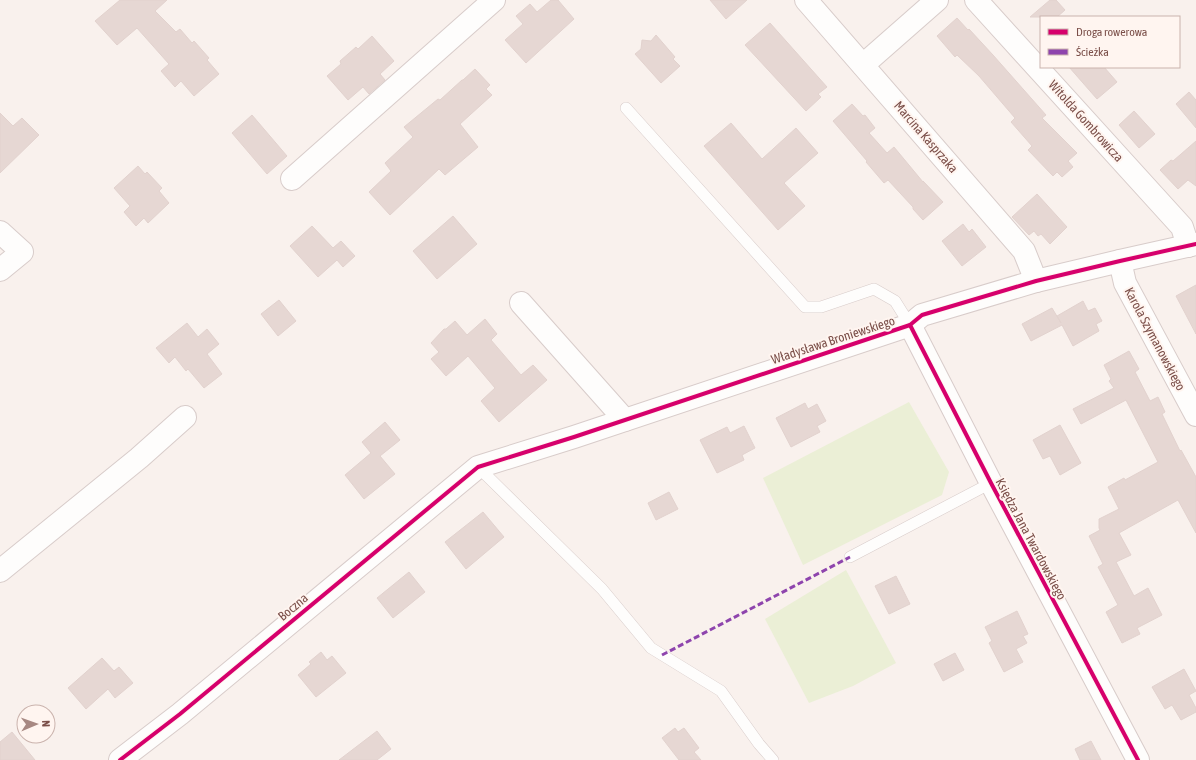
<svg xmlns="http://www.w3.org/2000/svg" width="1196" height="760" font-family="'Asap Condensed',sans-serif">
  <style>
    .green { fill: #ebefd6 }
    .building { fill: #e6d7d3; stroke: #e2d2ce }
    .lines { fill: none; stroke-linecap: round; stroke-linejoin: round }
    .lane-casing { stroke: #d8ccca; stroke-width: 12 }
    .street-casing { stroke: #d8ccca; stroke-width: 24 }
    .lane { stroke: #fefdfc; stroke-width: 11 }
    .street { stroke: #fefdfc; stroke-width: 22 }
    .quiet { stroke: #8e44ad; stroke-width: 3; stroke-dasharray: 6 3; stroke-linecap: butt }
    .cycleway-casing { stroke: #fff5f0; stroke-width: 6 }
    .cycleway { stroke: #d6006c; stroke-width: 4 }
    .labels { text-anchor: middle; dominant-baseline: central; stroke-width: 4; stroke-linejoin: round; paint-order: stroke }
    .street-label { font-size: 13px; fill: #7b4f49; stroke: #fff5f0 }
  </style>
  <rect width="100%" height="100%" fill="#f9f1ed"/>
  <!-- green -->
  <g class="green">
    <polygon points="909,402 949,472 942,495 803,565 763,478"/>
    <polygon points="846,570 896,663 853,686 809,703 765,619"/>
  </g>
  <!-- building -->
  <g class="building">
    <polygon points="120,0 167,0 155,11 176,32 180,29 192,43 194,41 209,58 207,60 219,74 194,96 181,81 175,87 161,71 169,64 137,28 117,45 95,21"/>
    <polygon points="551,0 558,0 574,19 526,63 505,40 523,24 516,16 530,4 537,12"/>
    <polygon points="710,0 747,0 726,19"/>
    <polygon points="1050,0 1056,0 1065,10 1057,17 1030,17"/>
    <polygon points="957,18 968,30 969,29 993,55 1046,115 1042,118 1077,153 1068,161 1073,167 1062,177 1057,172 1053,176 1028,150 1032,146 1011,122 1015,118 979,76 957,55 955,57 937,36"/>
    <polygon points="770,23 827,87 818,94 821,97 806,111 745,45"/>
    <polygon points="656,35 675,57 673,59 680,66 661,83 635,54 641,49 642,40 651,41"/>
    <polygon points="372,36 394,61 380,74 385,80 369,94 363,87 348,100 327,76 341,64 340,61 356,47 358,49"/>
    <polygon points="1069,67 1104,67 1117,82 1097,99"/>
    <polygon points="475,69 490,85 486,89 492,95 460,124 478,147 445,175 439,169 390,215 369,192 391,171 385,163 413,137 404,127 438,99 440,100 462,80 463,80"/>
    <polygon points="1189,92 1196,100 1196,128 1176,104"/>
    <polygon points="852,104 863,116 865,115 875,128 869,133 887,153 894,147 923,182 923,181 943,202 923,220 913,209 913,207 888,180 884,183 866,162 867,161 833,121"/>
    <polygon points="1134,111 1155,134 1139,148 1119,125"/>
    <polygon points="0,113 13,126 22,118 39,135 0,173"/>
    <polygon points="252,115 287,156 267,174 232,133"/>
    <polygon points="731,123 762,159 796,128 818,153 784,183 805,206 778,230 704,146"/>
    <polygon points="1196,141 1196,186 1188,180 1178,189 1160,170 1171,160 1173,161"/>
    <polygon points="138,166 145,174 147,172 162,188 159,191 169,203 148,223 144,218 136,226 124,212 130,206 114,188"/>
    <polygon points="1037,194 1067,227 1050,244 1041,234 1038,236 1034,231 1029,235 1012,217"/>
    <polygon points="453,216 477,244 437,279 413,251"/>
    <polygon points="963,224 969,232 972,229 986,247 962,266 942,241"/>
    <polygon points="312,226 333,248 341,241 355,256 343,267 337,260 318,277 290,246"/>
    <polygon points="1196,285 1196,334 1176,296"/>
    <polygon points="279,300 296,321 278,336 261,314"/>
    <polygon points="1083,301 1088,311 1095,308 1102,321 1096,324 1099,331 1073,346 1062,325 1031,341 1022,324 1052,308 1061,323 1057,316"/>
    <polygon points="485,319 497,334 491,340 521,375 533,365 547,380 499,422 481,401 495,388 468,356 446,376 431,359 439,352 431,343 444,329 446,329 455,321 467,335"/>
    <polygon points="187,323 198,337 207,329 219,344 207,354 222,374 204,388 188,369 186,371 175,357 169,363 156,348"/>
    <polygon points="1129,351 1139,369 1135,372 1150,401 1158,397 1165,412 1162,414 1180,451 1181,450 1196,477 1196,533 1178,500 1119,533 1131,555 1116,562 1134,596 1148,588 1162,615 1137,628 1140,634 1122,643 1106,612 1118,605 1098,567 1103,564 1089,536 1100,530 1099,528 1099,519 1119,509 1108,487 1124,478 1125,480 1158,462 1126,400 1081,424 1073,409 1114,388 1109,381 1111,379 1104,365"/>
    <polygon points="805,403 808,409 817,404 826,421 817,426 820,432 791,447 776,418"/>
    <polygon points="385,422 400,440 380,456 395,474 364,499 345,475 371,453 362,442"/>
    <polygon points="1060,425 1081,463 1060,475 1050,456 1043,459 1033,440"/>
    <polygon points="744,426 755,448 742,455 744,460 717,473 700,440 727,427 730,433"/>
    <polygon points="669,492 678,509 656,520 648,503"/>
    <polygon points="483,512 504,537 466,569 445,542"/>
    <polygon points="409,572 425,592 393,618 377,598"/>
    <polygon points="896,576 910,604 889,614 875,586"/>
    <polygon points="1017,611 1028,634 1023,636 1027,643 1016,649 1023,662 1004,672 989,643 992,641 985,627"/>
    <polygon points="321,652 327,660 332,656 346,673 316,697 298,675 311,664 309,662"/>
    <polygon points="955,653 964,670 943,681 934,664"/>
    <polygon points="102,658 114,671 119,667 133,683 115,698 108,689 86,709 68,688"/>
    <polygon points="1184,669 1196,691 1189,695 1196,708 1196,712 1181,720 1172,705 1165,709 1152,687"/>
    <polygon points="675,728 678,732 684,728 699,748 694,752 701,760 679,760 662,738"/>
    <polygon points="377,731 391,749 377,760 339,760"/>
    <polygon points="12,732 35,760 0,760 0,742"/>
    <polygon points="1091,741 1101,760 1080,760 1075,749"/>
  </g>
  <g class="lines">
    <!-- lane casing -->
    <g class="lane-casing">
      <g id="lane">
        <polyline points="626,108 805,307 821,307 874,289 895,301 910,325"/>
        <polyline points="478,467 602,589 651,648 721,691 759,744 773,760"/>
        <polyline points="850,557 991,483"/>
      </g>
    </g>
    <!-- street casing -->
    <g class="street-casing">
      <g id="street">
        <polyline points="806,0 1024,251 1036,281"/>
        <polyline points="976,0 1182,227 1188,246"/>
        <polyline points="863,65 937,0"/>
        <polyline points="292,179 494,0"/>
        <polyline points="0,232 22,252 0,270"/>
        <polyline points="1120,261 1125,283 1196,415"/>
        <polyline points="521,303 625,420"/>
        <polyline points="910,325 991,483 1138,760"/>
        <polyline points="0,571 139,458 185,417"/>
        <polyline points="120,760 180,714 478,467 574,437 910,325 922,315 1036,281 1120,261 1196,244"/>
      </g>
    </g>
    <!-- lane -->
    <use href="#lane" class="lane"/>
    <!-- street -->
    <use href="#street" class="street"/>
    <!-- quiet -->
    <polyline class="quiet" points="662,655 850,557"/>
    <!-- cycleway casing -->
    <g class="cycleway-casing">
      <g id="cycleway">
        <polyline points="910,325 991,483 1138,760"/>
        <polyline points="120,760 180,714 478,467 574,437 910,325 922,315 1036,281 1120,261 1196,244"/>
      </g>
    </g>
    <!-- cycleway -->
    <use href="#cycleway" class="cycleway"/>
  </g>
  <g class="labels">
    <!-- street labels -->
    <g class="street-label">
      <text transform="translate(1086 121) rotate(48)">Witolda Gombrowicza</text>
      <text transform="translate(926 137) rotate(49)">Marcina Kasprzaka</text>
      <text transform="translate(1155 339) rotate(62)">Karola Szymanowskiego</text>
      <text transform="translate(833 340) rotate(-18)">Władysława Broniewskiego</text>
      <text transform="translate(1031 539) rotate(62)">Księdza Jana Twardowskiego</text>
      <text transform="translate(293 607) rotate(-40)">Boczna</text>
    </g>
  </g>
  <!-- legend -->
  <rect x="1040" y="16" width="140" height="52" fill="#fff5f0" stroke="#cab3ad"/>
  <rect x="1048" y="29" width="20" height="6" fill="#d6006c" stroke="#cab3ad"/>
  <text x="1076" y="36" font-size="12" fill="#7b4f49">Droga rowerowa</text>
  <rect x="1048" y="49" width="20" height="6" fill="#8e44ad" stroke="#cab3ad"/>
  <text x="1076" y="56" font-size="12" fill="#7b4f49">Ścieżka</text>
  <!-- north arrow -->
  <g transform="translate(36 724) rotate(88)"><circle r="19" fill="#fff5f0" stroke="#cab3ad"/>
  <path d="M0-3L7 15L0 10L-7 15Z" fill="#a78882"/>
  <text y="-6" font-size="11" font-weight="bold" text-anchor="middle" fill="#7b4f49">N</text>
  </g>
</svg>
